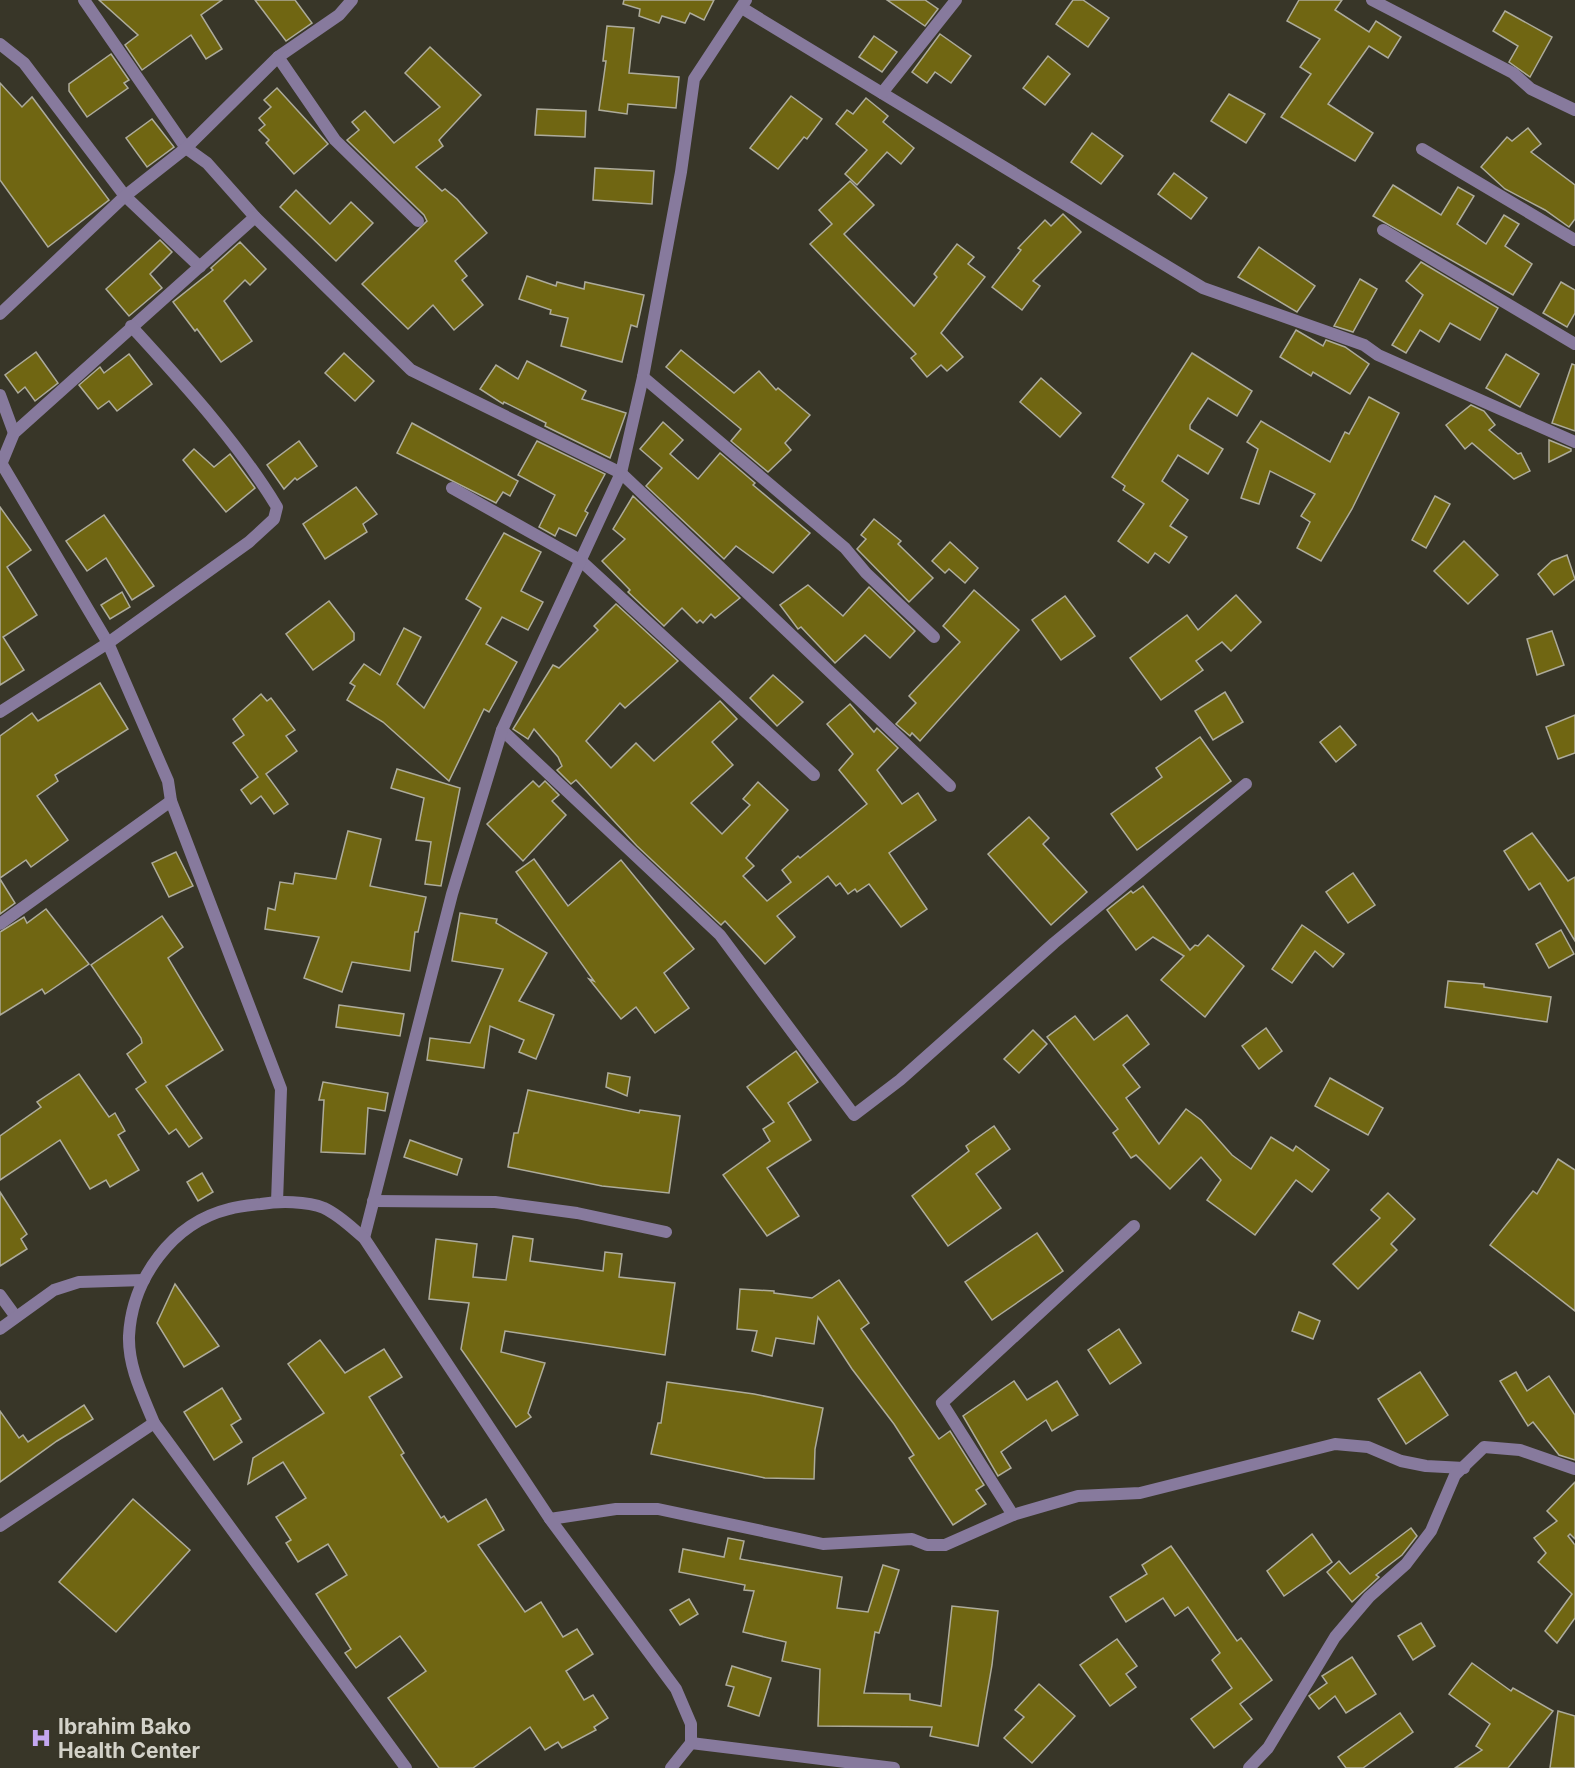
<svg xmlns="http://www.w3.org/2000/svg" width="1575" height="1768" font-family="Inter,sans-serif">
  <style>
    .building { fill: #706612; stroke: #adab9b; stroke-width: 1.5 }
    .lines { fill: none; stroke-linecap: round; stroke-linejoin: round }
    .street { stroke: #877a9d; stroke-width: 12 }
    .labels { text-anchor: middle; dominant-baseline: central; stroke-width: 4.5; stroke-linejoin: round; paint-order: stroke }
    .poi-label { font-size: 21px; font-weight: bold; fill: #d3d2c9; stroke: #383628; text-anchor: start }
  </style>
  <rect width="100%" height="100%" fill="#383628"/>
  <!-- building -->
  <g class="building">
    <polygon points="99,0 222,0 201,15 222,49 206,59 191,35 142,70 125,45 138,35"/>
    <polygon points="255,0 295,0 312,23 286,41"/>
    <polygon points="624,0 714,0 704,20 690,13 685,23 662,16 659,23 639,16 640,9 623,4"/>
    <polygon points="887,0 925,0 938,9 925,26"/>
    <polygon points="1073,0 1083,0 1109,18 1088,47 1056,24"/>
    <polygon points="1299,0 1342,0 1335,10 1369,32 1376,21 1401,37 1388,58 1369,46 1328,104 1373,133 1355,161 1281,117 1311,74 1300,67 1320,39 1287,21"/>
    <polygon points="1505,11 1552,37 1530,77 1509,62 1518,46 1493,31"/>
    <polygon points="607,26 634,28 629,73 679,77 676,108 628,104 627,114 599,110 606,61 603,61"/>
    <polygon points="940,34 971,56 951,83 935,72 927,83 912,72"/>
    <polygon points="874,36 897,52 882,72 859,57"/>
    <polygon points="430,47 481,95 439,140 443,146 416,167 442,191 445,189 457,199 487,233 455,261 467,276 462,280 483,305 454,330 433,305 408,329 362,284 427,221 424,215 347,140 359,130 352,122 365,111 394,143 440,107 405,73"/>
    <polygon points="111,54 129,80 124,83 128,88 87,117 69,91 69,84"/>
    <polygon points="1048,56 1070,74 1045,105 1023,88"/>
    <polygon points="0,83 22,107 32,97 109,200 48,247 0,180"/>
    <polygon points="277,88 328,144 294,174 266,143 269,140 259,130 265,125 259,118 271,107 264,100"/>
    <polygon points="1229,94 1265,114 1246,143 1211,121"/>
    <polygon points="791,96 822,119 807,139 804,137 778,169 750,148"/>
    <polygon points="866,98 888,116 883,122 914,148 901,164 887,152 857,185 845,174 867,150 836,124 847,110 853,114"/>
    <polygon points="537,109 586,111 585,137 535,135"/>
    <polygon points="152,119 174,147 147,167 126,138"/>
    <polygon points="1528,128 1541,144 1531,152 1575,185 1575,219 1569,227 1545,210 1505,189 1481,167 1507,137 1512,141"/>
    <polygon points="1092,133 1123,156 1101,184 1071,162"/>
    <polygon points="595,168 654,171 652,204 593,200"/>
    <polygon points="1174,173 1207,198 1191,219 1158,194"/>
    <polygon points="850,181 874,205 844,234 914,306 937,277 934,274 957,244 974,257 968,264 985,277 941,333 963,357 947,371 941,365 927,377 911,358 916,354 810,244 832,224 819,210"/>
    <polygon points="1393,185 1441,215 1458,187 1474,196 1457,224 1486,244 1504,215 1519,224 1505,246 1532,264 1513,295 1373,216"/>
    <polygon points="296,190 330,224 351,202 373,223 336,261 280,207"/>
    <polygon points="1063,214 1081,232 1033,281 1040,286 1022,310 992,287 1021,250 1018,248 1045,220 1051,226"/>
    <polygon points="160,240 172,252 150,274 162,288 129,316 106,289"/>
    <polygon points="240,242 266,269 250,285 245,280 224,301 252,341 221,362 197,329 195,331 173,302 213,270 211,268"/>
    <polygon points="1259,247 1315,286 1297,312 1238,277"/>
    <polygon points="1421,262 1498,308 1480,340 1450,323 1439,342 1420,330 1406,353 1392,345 1423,295 1406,281"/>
    <polygon points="527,276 556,286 557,282 584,289 585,282 644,295 637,327 631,325 622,362 561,346 568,318 550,314 551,310 519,299"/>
    <polygon points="1360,279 1377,289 1353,332 1334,326"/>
    <polygon points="1561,282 1575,290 1575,313 1567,327 1543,313"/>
    <polygon points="1296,330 1323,346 1326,340 1345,347 1369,364 1350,394 1313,372 1311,376 1280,357"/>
    <polygon points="681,350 734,393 759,371 776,390 778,388 810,415 785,443 791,450 768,472 731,441 741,429 666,367"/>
    <polygon points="36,352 58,383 35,401 25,387 18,393 5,375"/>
    <polygon points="344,353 374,381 355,401 325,373"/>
    <polygon points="1192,353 1252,391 1237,416 1208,398 1190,425 1190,429 1223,449 1208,474 1178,455 1162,481 1188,500 1170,526 1187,537 1169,563 1155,553 1148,563 1118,541 1144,504 1123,490 1125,486 1112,477"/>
    <polygon points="129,354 152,384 117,411 109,401 98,409 79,385 100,367 104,373"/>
    <polygon points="1506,354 1539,374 1520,407 1486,388"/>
    <polygon points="527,361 586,391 582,399 626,413 610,458 545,426 546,423 504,402 503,404 480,389 496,365 518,379"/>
    <polygon points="1572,364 1575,365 1575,431 1552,423"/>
    <polygon points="1041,378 1081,413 1060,437 1020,402"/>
    <polygon points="1369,397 1399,413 1352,509 1321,561 1297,548 1310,522 1301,516 1315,494 1270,471 1259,504 1241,498 1258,449 1247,442 1261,421 1330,462 1345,432 1349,434"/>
    <polygon points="1471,405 1484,411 1495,425 1489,430 1518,454 1521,453 1530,471 1514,479 1472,443 1465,449 1446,425"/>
    <polygon points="663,422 683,440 670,454 698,479 720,453 755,483 753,485 810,533 773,573 736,546 724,559 646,486 662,468 640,449"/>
    <polygon points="412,423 518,481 510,496 503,492 496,503 397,453"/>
    <polygon points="1549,440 1571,449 1571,451 1549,462"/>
    <polygon points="299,441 317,466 297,480 295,478 284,489 267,465"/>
    <polygon points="537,441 605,474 585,511 588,513 576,536 559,528 555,536 539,527 555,495 518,475"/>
    <polygon points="194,449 214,467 230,454 255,488 226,512 183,460"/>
    <polygon points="356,487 377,514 363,524 367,532 325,559 303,524"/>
    <polygon points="633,496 740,598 715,618 711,614 703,623 700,620 697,623 682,608 664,626 628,592 630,590 602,561 625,539 613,529"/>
    <polygon points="1435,496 1450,504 1426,548 1412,540"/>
    <polygon points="0,507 31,550 7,567 37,615 3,637 24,670 0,685"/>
    <polygon points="104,515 154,586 132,600 106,558 87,571 66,541"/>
    <polygon points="874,519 901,541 898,544 933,578 909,602 857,549 866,539 861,535"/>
    <polygon points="504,533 541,552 521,591 543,602 528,630 502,617 486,644 517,662 489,712 484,709 449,781 383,722 347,700 355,686 350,683 364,664 380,675 404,628 421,637 397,684 424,708 481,608 466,599"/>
    <polygon points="1464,541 1498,575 1468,604 1434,571"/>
    <polygon points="950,542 978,568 965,583 949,569 945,573 932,561"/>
    <polygon points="1567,555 1575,579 1554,595 1538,574 1552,561"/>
    <polygon points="808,585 843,616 869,587 915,631 890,658 865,635 835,663 801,627 798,629 780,605"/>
    <polygon points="974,590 1019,630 920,741 912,733 910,736 896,724 916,703 909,696 960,642 943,626"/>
    <polygon points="122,592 130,607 110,619 101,605"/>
    <polygon points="1236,595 1261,622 1231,651 1222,642 1196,661 1203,670 1161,700 1130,658 1187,615 1198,630"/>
    <polygon points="1065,596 1095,636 1061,660 1032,620"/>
    <polygon points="329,601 354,633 354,640 313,670 286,634"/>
    <polygon points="616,604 678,661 625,708 620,703 586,741 611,768 636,743 654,761 720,701 737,719 712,742 733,765 691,803 722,834 750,805 743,799 758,782 788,810 746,858 754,866 743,876 767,901 791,882 782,870 798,856 800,858 867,804 839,770 853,754 827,724 850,704 874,732 877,728 898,748 877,770 902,804 918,793 936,820 889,853 927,909 901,927 869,884 857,892 855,889 848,894 840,883 836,886 828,876 777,916 795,937 765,964 725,921 721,925 637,846 576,780 571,784 557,770 562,766 558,757 534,729 528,739 513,729 553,665 559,668 598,630 594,626"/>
    <polygon points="1552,631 1564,665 1537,675 1527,639"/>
    <polygon points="773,675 803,702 777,726 750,698"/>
    <polygon points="100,683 128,729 55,775 58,781 37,796 68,840 31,867 26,860 0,878 0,736 32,713 38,721"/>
    <polygon points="1225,692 1243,722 1213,740 1195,711"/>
    <polygon points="261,694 267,701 271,698 295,730 286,736 297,751 266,774 288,804 274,814 261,796 251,804 241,790 258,777 233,743 244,735 233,719"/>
    <polygon points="1575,715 1575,753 1558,759 1546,727"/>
    <polygon points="1340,726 1356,745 1336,762 1320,742"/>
    <polygon points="1200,737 1231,781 1137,850 1111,814 1162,777 1156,768"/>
    <polygon points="397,769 460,788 441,886 425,884 431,842 416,840 424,798 391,788"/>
    <polygon points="533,781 539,787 545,781 559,795 552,801 566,815 523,861 487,824"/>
    <polygon points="1029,817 1049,838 1043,844 1087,892 1051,925 988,854"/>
    <polygon points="348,831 381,839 370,886 426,897 418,932 415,932 410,971 352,962 342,992 304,978 319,937 265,929 268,908 275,910 280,882 293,884 295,873 336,879"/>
    <polygon points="1532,833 1568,881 1575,877 1575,941 1540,883 1529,890 1504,851"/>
    <polygon points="176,852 193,886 169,897 152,863"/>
    <polygon points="534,859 568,906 621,860 694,949 664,973 689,1008 655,1033 636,1007 621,1019 589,979 594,981 516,872"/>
    <polygon points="1353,873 1375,905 1348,923 1326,892"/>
    <polygon points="0,879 15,903 0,914"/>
    <polygon points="1143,886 1190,950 1195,945 1198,946 1208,935 1244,966 1205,1017 1161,980 1184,956 1153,937 1136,950 1107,910 1131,891 1133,893"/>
    <polygon points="46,909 89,964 45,994 42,989 0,1015 0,932 24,917 27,923"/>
    <polygon points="460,913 497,919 496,923 547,953 519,1001 554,1015 536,1059 519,1052 524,1040 490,1026 484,1068 427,1060 430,1038 470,1043 503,969 452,961"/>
    <polygon points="162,916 183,947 168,958 223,1050 166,1086 202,1138 189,1147 176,1129 169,1134 136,1089 146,1082 127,1054 142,1043 141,1038 91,965"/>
    <polygon points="1302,925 1344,954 1333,967 1315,951 1292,983 1272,969"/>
    <polygon points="1561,930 1574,954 1549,968 1536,944"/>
    <polygon points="1448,981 1484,984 1484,987 1551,997 1547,1022 1445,1007"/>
    <polygon points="339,1005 404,1014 400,1036 336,1027"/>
    <polygon points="1127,1015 1149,1044 1123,1065 1140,1087 1126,1098 1159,1144 1186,1109 1201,1120 1232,1155 1251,1169 1271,1137 1293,1151 1296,1146 1329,1170 1312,1192 1296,1180 1255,1235 1207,1200 1221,1180 1201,1157 1170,1189 1136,1155 1131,1158 1113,1133 1118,1129 1047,1037 1075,1016 1094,1040"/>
    <polygon points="1266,1028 1282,1051 1259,1069 1242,1046"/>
    <polygon points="1033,1030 1047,1044 1019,1073 1004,1059"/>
    <polygon points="796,1051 818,1082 788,1103 811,1140 767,1168 799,1216 767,1236 723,1175 770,1141 763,1129 774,1122 747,1087"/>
    <polygon points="608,1073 630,1077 627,1096 606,1087"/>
    <polygon points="79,1074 109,1117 115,1113 125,1131 118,1135 139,1170 110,1187 106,1180 90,1189 60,1140 0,1180 0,1136 41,1107 37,1102"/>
    <polygon points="1330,1078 1383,1108 1368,1135 1315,1106"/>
    <polygon points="323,1082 388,1093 385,1111 368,1108 365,1154 321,1152 324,1100 319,1100"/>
    <polygon points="528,1090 639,1113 640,1110 680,1116 669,1193 602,1186 508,1167 514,1133 518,1133"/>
    <polygon points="994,1126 1010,1149 976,1174 1001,1208 948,1246 912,1196 969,1151 966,1146"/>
    <polygon points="410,1140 462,1159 457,1175 404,1157"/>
    <polygon points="1558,1159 1575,1170 1575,1311 1490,1245 1533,1191 1537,1194"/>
    <polygon points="202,1173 213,1192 198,1201 187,1182"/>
    <polygon points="0,1192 27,1234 21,1239 27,1249 0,1266"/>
    <polygon points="1388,1193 1415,1219 1391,1244 1397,1250 1358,1289 1333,1264 1380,1218 1371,1210"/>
    <polygon points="1037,1233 1063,1271 992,1320 965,1282"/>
    <polygon points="513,1236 533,1239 530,1261 603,1271 605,1252 622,1254 619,1277 675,1283 665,1355 505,1331 501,1352 545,1363 528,1413 531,1417 516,1427 461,1349 469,1303 429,1299 436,1239 477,1244 473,1277 506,1280"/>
    <polygon points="839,1280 869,1323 861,1329 939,1439 950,1431 984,1485 976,1490 986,1504 953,1525 909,1458 914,1455 894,1424 852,1369 818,1317 814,1344 776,1338 772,1356 752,1351 757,1331 737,1329 740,1289 774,1291 774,1293 812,1298"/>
    <polygon points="175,1284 219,1346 184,1367 157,1323"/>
    <polygon points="1299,1312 1320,1321 1313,1339 1292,1331"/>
    <polygon points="1119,1329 1141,1363 1110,1384 1088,1350"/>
    <polygon points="320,1340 345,1373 384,1349 402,1377 369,1397 404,1453 401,1455 441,1518 444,1516 448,1522 486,1499 504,1530 478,1545 525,1612 541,1602 563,1637 577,1629 593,1654 566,1671 584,1700 593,1695 608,1718 594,1727 596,1730 562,1748 558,1742 545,1750 530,1727 473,1768 439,1768 388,1698 426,1671 400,1636 356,1668 345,1653 351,1649 316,1594 347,1575 328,1544 298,1562 286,1543 291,1540 276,1517 306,1498 283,1462 248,1484 253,1458 324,1413 288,1364"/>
    <polygon points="1420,1372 1448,1415 1406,1444 1378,1399"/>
    <polygon points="1516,1372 1527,1391 1549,1376 1575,1415 1575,1460 1559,1455 1533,1422 1528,1426 1500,1381"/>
    <polygon points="1014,1381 1027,1400 1057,1381 1078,1415 1052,1431 1046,1420 1001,1452 1011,1468 998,1476 963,1416"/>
    <polygon points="667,1382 754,1394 823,1408 815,1449 814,1479 765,1478 651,1454 658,1423 661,1423"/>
    <polygon points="222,1388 241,1419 231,1425 242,1442 214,1460 184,1412"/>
    <polygon points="84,1405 93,1419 57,1441 0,1482 0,1411 19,1438 23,1435 28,1442"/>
    <polygon points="1575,1482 1575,1539 1570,1534 1568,1536 1575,1545 1575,1618 1557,1643 1545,1631 1572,1594 1538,1562 1546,1553 1534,1538 1557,1521 1547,1511"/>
    <polygon points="133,1499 190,1550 116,1632 59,1582"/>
    <polygon points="1411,1528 1417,1536 1402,1555 1376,1575 1379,1577 1352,1602 1327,1572 1339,1561 1350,1574"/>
    <polygon points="1312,1534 1332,1562 1284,1596 1267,1571"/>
    <polygon points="728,1538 744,1541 740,1559 842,1577 837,1608 868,1612 883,1565 899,1570 879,1633 875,1632 864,1693 910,1694 910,1700 941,1706 952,1606 998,1611 992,1665 978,1746 930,1736 932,1727 818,1726 820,1669 782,1661 786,1642 743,1632 754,1591 744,1590 745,1585 679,1572 683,1549 724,1557"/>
    <polygon points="1171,1546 1237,1641 1241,1638 1272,1680 1240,1704 1252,1719 1214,1748 1191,1719 1232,1688 1212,1660 1220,1653 1188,1607 1175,1616 1163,1598 1126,1622 1110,1597 1147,1574 1142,1565"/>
    <polygon points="689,1599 698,1614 680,1625 670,1610"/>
    <polygon points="1421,1623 1435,1646 1413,1660 1398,1636"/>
    <polygon points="1117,1639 1137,1666 1126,1674 1136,1687 1110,1706 1080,1665"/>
    <polygon points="1352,1657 1376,1694 1346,1713 1335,1696 1319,1709 1309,1696 1327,1683 1322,1676"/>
    <polygon points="1472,1663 1511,1691 1513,1688 1553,1711 1508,1768 1455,1768 1482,1750 1476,1746 1490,1724 1449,1694"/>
    <polygon points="732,1666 771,1678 759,1716 728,1706 734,1687 726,1685"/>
    <polygon points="1039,1684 1075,1716 1032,1763 1004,1738 1024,1717 1015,1710"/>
    <polygon points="1558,1711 1575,1716 1575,1768 1550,1768"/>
    <polygon points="1400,1713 1413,1732 1363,1768 1346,1768 1338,1757"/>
  </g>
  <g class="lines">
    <!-- street -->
    <g class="street">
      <polyline points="84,0 186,148 207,163 255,217 411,370 621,473 950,786"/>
      <polyline points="1372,0 1513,73 1531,89 1575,110"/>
      <polyline points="742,8 1203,288 1364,345 1378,355 1575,442"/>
      <polyline points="0,44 24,63 125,196 200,267"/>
      <polyline points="278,57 335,140 418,221"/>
      <polyline points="882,93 956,0"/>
      <polyline points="1422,149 1575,240"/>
      <polyline points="1383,230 1575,344"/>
      <polyline points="0,314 125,196 186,148 278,57 339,15 352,0"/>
      <polyline points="643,377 845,548 866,573 934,637"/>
      <polyline points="0,395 14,433"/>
      <polyline points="3,466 108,643 168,781 171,801 281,1089 277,1202"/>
      <polyline points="0,467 14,433 255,217"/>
      <polyline points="452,488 580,560 814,775"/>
      <path d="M0,712L108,643L249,542L274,519L277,507C237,441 183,383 131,326"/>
      <polyline points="502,730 720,935 854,1115 900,1080 1054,943 1246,784"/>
      <polyline points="0,924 171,801"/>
      <polyline points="373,1201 495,1202 577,1213 666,1232"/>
      <polyline points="364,1238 452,894 502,730 621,473 643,377 681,172 694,79 746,0"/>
      <polyline points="0,1295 16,1317"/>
      <polyline points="0,1329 54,1290 79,1282 144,1280"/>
      <polyline points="1013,1515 942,1403 1134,1226"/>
      <polyline points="550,1519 616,1509 658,1509 823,1544 912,1539 927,1545 945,1545 1013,1515 1078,1496 1140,1493 1335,1444 1368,1447 1401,1461 1426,1466 1464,1468"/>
      <polyline points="0,1526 154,1423"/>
      <polyline points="691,1743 894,1768"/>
      <path d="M406,1768L154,1423C143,1396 128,1367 129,1336C132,1279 172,1223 229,1209C239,1206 250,1205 261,1204C279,1201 307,1201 324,1208C339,1215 351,1227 364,1238L550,1519L676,1689L691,1724V1743L671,1768"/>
      <polyline points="1249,1768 1268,1748 1335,1637 1369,1597 1406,1564 1431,1531 1455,1475 1484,1447 1520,1450 1575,1469"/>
    </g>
  </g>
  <!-- icons -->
  <defs>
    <g id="hospital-bare" transform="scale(1.62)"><path d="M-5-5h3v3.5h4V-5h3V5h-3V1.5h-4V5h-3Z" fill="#c4a7f1" stroke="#383628" stroke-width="2.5" paint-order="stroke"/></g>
  </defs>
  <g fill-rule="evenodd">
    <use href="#hospital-bare" x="41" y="1738"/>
  </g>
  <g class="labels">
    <!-- poi labels -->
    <g class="poi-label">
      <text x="58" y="1726">Ibrahim Bako<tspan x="58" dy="24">Health Center</tspan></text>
    </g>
  </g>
</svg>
